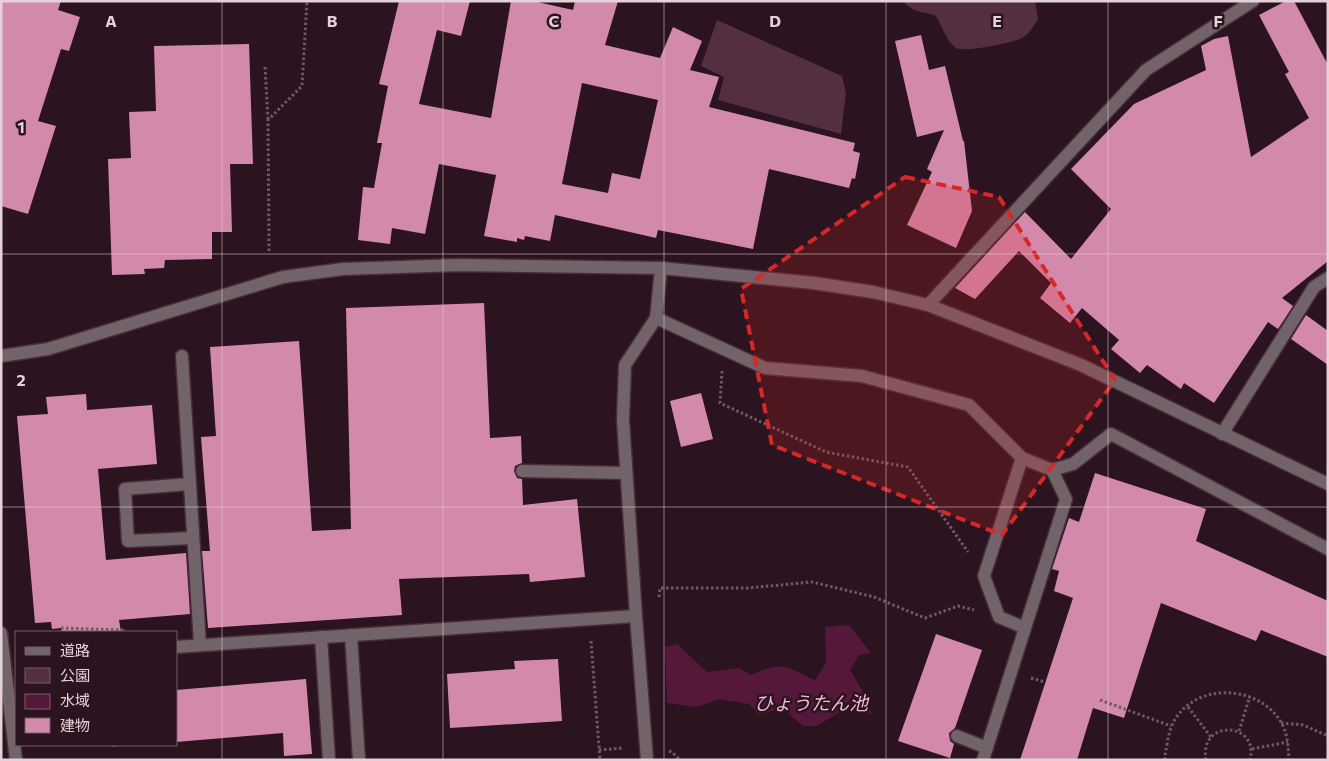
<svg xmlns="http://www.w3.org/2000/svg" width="1329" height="761" font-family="Commissioner,'Noto Sans JP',sans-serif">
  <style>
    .green { fill: #542e41 }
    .water { fill: #56183a }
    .building { fill: #d389ac; fill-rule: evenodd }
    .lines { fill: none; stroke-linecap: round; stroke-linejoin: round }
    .minor-casing { stroke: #452e39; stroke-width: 15 }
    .path { stroke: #6f5a64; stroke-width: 3; stroke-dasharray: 2.5 2.5; stroke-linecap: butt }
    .minor { stroke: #716369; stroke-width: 12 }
    .marked { fill: #d62828; fill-opacity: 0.2; stroke: #d62828; stroke-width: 4; stroke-dasharray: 10 6; stroke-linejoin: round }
    .grid { fill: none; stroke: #e4d2d9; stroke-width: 1; stroke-opacity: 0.55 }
    .labels { text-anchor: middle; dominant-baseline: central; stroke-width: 5; stroke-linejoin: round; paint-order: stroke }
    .water-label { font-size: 19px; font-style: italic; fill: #f6b9d4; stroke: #2b131f }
    .grid-label { font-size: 16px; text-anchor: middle; font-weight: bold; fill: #e4d2d9; stroke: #2b131f; stroke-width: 5; stroke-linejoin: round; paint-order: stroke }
  </style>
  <rect width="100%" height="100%" fill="#2b131f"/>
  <!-- green -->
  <g class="green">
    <path d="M903,1H1035L1038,19C1033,27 1029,35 1020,39C1010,43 964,53 956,48C945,40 943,26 935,15C923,12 911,12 903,1Z"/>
    <polygon points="717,20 842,76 846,93 841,134 718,100 724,77 701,66"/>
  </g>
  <!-- water -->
  <path class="water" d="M849,625L871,653L859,655L850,670L865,695L872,714L846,708L817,726H803L782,708L759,715L749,704L720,699L697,707L667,703L665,647L677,644L707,672L739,668L751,675C783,660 786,667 815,680L826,663L825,627Z"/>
  <!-- building -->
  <g class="building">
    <polygon points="1,1 61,1 58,10 80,17 69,51 61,49 38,121 56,126 28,214 1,206"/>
    <path d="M399,1H470L461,36L437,30L419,104L491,118L511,1H533L573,10L575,1H618L605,45L660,58L673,27L702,41L690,70L719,77L709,107L855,143L853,151L860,153L855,179L852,178L849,188L769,169L753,249L658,230L656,238L555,215L550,241L525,236L524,240L517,238V242L484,236L496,175L439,164L425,234L392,228L390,244L358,240L363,187L374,188L382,143H377L388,86L379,84ZM582,83L658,100L640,179L612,173L608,193L562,184Z"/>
    <polygon points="1286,1 1294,1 1328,65 1328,261 1282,298 1293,306 1278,329 1268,322 1214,403 1184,383 1181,389 1147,365 1140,373 1111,349 1119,340 1082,308 1070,323 1040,298 1051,283 1019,251 975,299 955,288 1025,212 1071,259 1111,209 1071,169 1134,104 1206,70 1201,46 1214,39 1228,36 1251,157 1309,118 1285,74 1289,72 1259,15"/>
    <polygon points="921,35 929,70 945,66 963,141 964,141 972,211 956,248 907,225 932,172 927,169 944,130 917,137 895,41"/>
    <polygon points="249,44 253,164 230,164 232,232 212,232 212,259 165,260 164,268 144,269 145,274 112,275 108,159 131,158 129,112 156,111 154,46"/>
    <polygon points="484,303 490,438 521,436 522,463 515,466 514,471 517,478 522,479 523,505 577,499 585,577 530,582 529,574 399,579 402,615 208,628 202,551 210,551 201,437 216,436 210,347 299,341 312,531 351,529 346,308"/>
    <polygon points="1306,315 1328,331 1328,365 1291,339"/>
    <polygon points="701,393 713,439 681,447 670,401"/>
    <polygon points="86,394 87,410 152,405 157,464 98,469 106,560 186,553 190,614 119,620 121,632 62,632 61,628 52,629 51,622 35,623 17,416 48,414 46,397"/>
    <polygon points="1095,473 1206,509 1196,541 1328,601 1328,657 1261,630 1256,641 1161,603 1124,718 1093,708 1077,760 1020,760 1073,598 1054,591 1059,571 1052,569 1069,518 1079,522"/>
    <polygon points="936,634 982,650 955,728 949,733 950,741 954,744 950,758 898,741"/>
    <polygon points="558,659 562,721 450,728 447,674 515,669 514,661"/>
    <polygon points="306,679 312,754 284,756 283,733 176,742 176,690"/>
  </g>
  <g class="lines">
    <!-- minor casing -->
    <g class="minor-casing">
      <g id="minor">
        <polyline points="661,268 656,318 765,368 862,376 969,405 1022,458 984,576 999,617 1025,628 983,760"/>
        <polyline points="928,305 1146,70 1253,1"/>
        <polyline points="1,356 48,349 283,277 343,269 458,265 661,268 814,283 873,292 928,305 1081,365 1328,484"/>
        <polyline points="182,356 200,645"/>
        <polyline points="1222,434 1314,287 1328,278"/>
        <polyline points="1022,458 1052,470 1073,464 1111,434 1328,549"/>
        <polyline points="522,471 626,473"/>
        <polyline points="190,484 125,489 128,541 193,538"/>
        <polyline points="1025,628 1066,499 1052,470"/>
        <polyline points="1,633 16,760"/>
        <polyline points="351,635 359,760"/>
        <polyline points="321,637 329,760"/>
        <polyline points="176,647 636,616"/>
        <polyline points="957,736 987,748"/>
        <polyline points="647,760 636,616 623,420 625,365 656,318"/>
      </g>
    </g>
    <!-- path -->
    <g class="path">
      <polyline points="265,67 268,119"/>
      <polyline points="269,251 268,120 302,86 307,1"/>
      <polyline points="722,371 720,403 826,452 908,467 968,552"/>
      <polyline points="659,597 660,588 748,588 812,582 874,597 925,618 958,606 974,610"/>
      <polyline points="61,628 123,630 123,632"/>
      <polyline points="591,641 600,760"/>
      <polyline points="1031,678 1045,682"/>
      <polyline points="1100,700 1171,726"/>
      <polyline points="1188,707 1211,737"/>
      <polyline points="1281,723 1303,725 1328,736"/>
      <polyline points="1239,731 1250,696"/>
      <polyline points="114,745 114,747"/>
      <polyline points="1252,749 1288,742"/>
      <polyline points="599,750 623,748"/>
      <polyline points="669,751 672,752 680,760"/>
      <path d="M1165,760V755C1167,746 1168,734 1172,725C1192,682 1257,683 1281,722C1288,734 1288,747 1289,760"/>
      <path d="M1206,760C1199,718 1260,722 1250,760"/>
    </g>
    <!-- minor -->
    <use href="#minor" class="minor"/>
  </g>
  <!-- marked area -->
  <path class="marked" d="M905,177L999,197L1115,380L1002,535L772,445L741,289Z"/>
  <!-- grid -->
  <path class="grid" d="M222,1V760M443,1V760M664,1V760M886,1V760M1108,1V760M1,254H1328M1,507H1328"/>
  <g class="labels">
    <!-- water labels -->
    <g class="water-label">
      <text x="811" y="702">ひょうたん池</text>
    </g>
  </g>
  <g class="grid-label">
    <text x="111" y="27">A</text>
    <text x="332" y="27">B</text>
    <text x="554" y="27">C</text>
    <text x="775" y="27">D</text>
    <text x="997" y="27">E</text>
    <text x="1218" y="27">F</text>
    <text x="21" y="133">1</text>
    <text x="21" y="386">2</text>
  </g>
  <!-- border -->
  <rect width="1329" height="761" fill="none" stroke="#e4d2d9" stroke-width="5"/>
  <!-- legend -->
  <rect x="15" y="631" width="162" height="115" fill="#2b131f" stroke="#755f69"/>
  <rect x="25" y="647" width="25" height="8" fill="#716369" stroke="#755f69"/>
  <text x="60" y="656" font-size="15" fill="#e4d2d9">道路</text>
  <rect x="25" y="668" width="25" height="15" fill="#542e41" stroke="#755f69"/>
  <text x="60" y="681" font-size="15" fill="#e4d2d9">公園</text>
  <rect x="25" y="694" width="25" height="15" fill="#56183a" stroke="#755f69"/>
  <text x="60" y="706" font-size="15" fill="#e4d2d9">水域</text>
  <rect x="25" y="718" width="25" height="15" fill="#d389ac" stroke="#755f69"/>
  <text x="60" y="731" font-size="15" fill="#e4d2d9">建物</text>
</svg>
